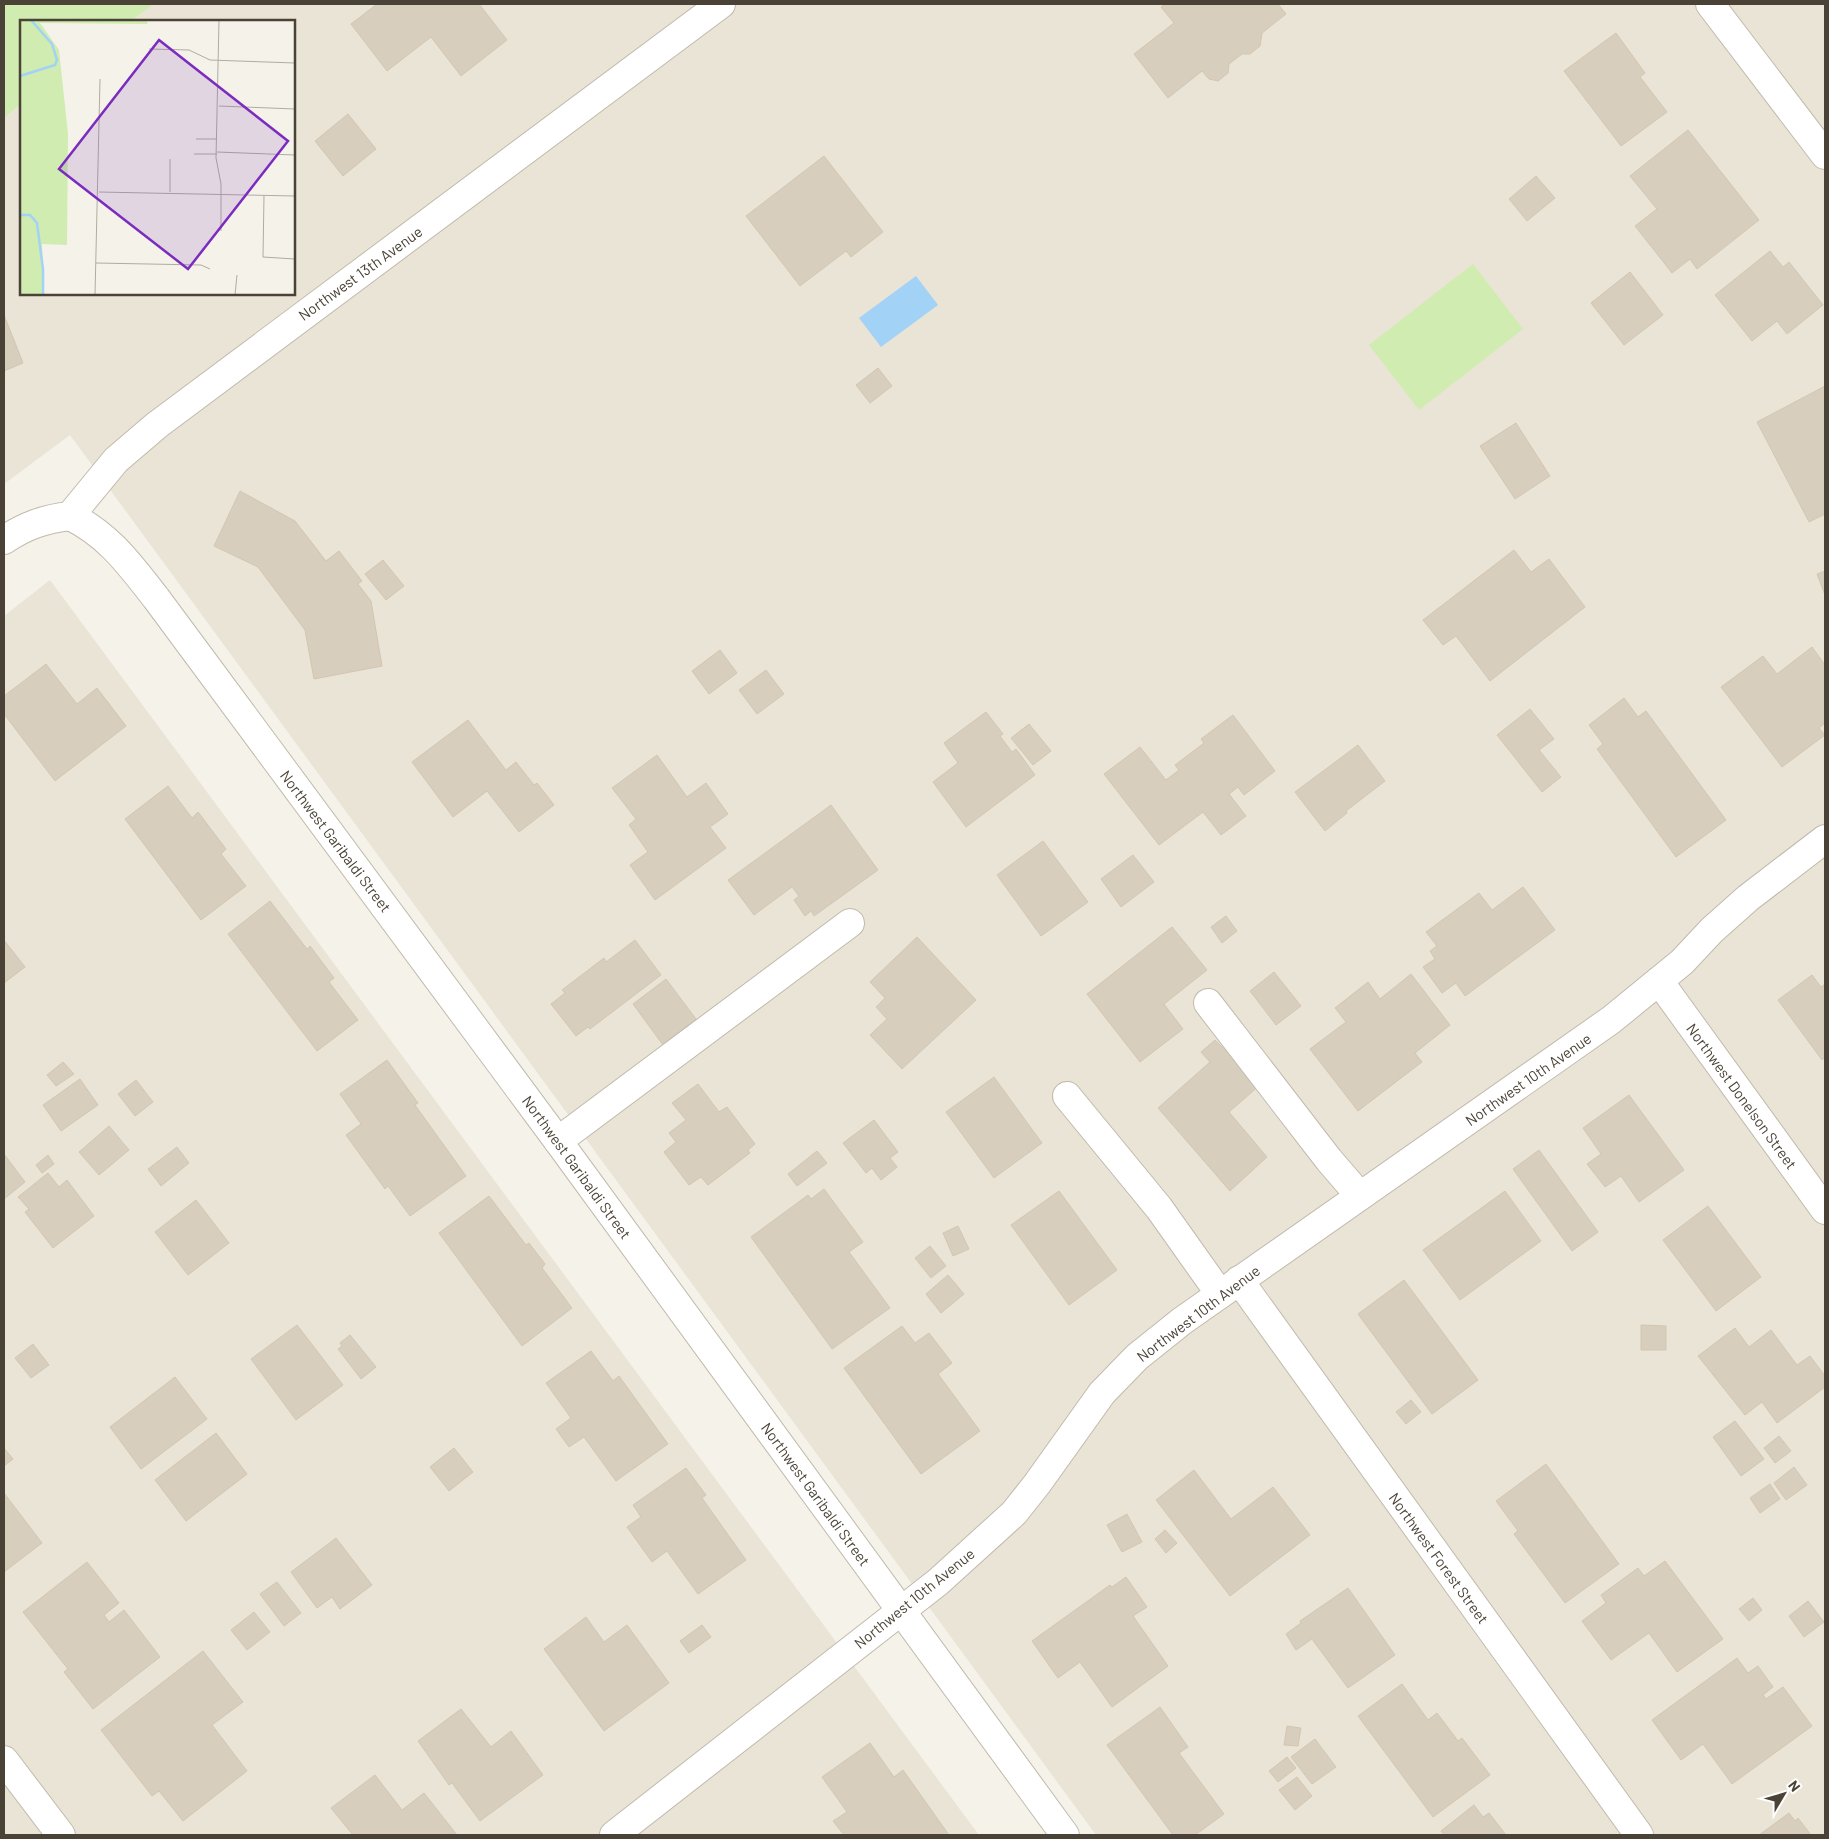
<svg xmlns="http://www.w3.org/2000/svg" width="1829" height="1839" font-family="Barlow,sans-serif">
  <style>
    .residential { fill: #eae4d7 }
    .green { fill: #d0ecb0 }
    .water { fill: #a2d2f5 }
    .building { fill: #d8cebe; stroke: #d3c6b0 }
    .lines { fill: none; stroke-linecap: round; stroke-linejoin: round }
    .minor-casing { stroke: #c2baab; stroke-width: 30 }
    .minor { stroke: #fff; stroke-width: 28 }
    .labels { text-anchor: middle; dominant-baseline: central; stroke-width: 4.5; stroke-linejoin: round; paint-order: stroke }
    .street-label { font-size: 15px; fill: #4a4237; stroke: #fff }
    .inset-river { fill: none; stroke: #a2d2f5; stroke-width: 2.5 }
    .inset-road { fill: none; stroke: #b1aca2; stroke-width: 1 }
    .view { fill: #7b2cbf; fill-opacity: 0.15; stroke: #7b2cbf; stroke-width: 2.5 }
    .inset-edge { fill: none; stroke: #4a4237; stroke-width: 2.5 }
  </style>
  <rect width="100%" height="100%" fill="#f5f2e9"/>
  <!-- residential -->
  <g class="residential">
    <polygon points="154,4 1825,4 1825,1835 1096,1835 70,435 4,484 4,118 21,104 21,294 294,294 294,21 131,21"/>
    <polygon points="50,580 979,1835 4,1835 4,616"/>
  </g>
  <!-- green -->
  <g class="green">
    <polygon points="4,4 154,4 131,21 21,21 21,104 4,118"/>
    <polygon points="1473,264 1523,329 1419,410 1369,345"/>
  </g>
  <!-- water -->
  <polygon class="water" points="916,276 938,305 881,347 859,318"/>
  <!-- building -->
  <g class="building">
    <polygon points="377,4 479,4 507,40 461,76 431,37 387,71 351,24"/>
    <polygon points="1166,4 1278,4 1286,14 1262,33 1260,46 1250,54 1242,54 1229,64 1228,73 1218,81 1209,79 1202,71 1168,98 1134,54 1174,23 1161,7"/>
    <polygon points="1616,33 1645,73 1640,77 1667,112 1621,146 1564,71"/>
    <polygon points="348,114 376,149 343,176 315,141"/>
    <polygon points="1688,130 1759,220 1697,269 1690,259 1672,273 1635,226 1657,209 1630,176"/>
    <polygon points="824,156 883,232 851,257 846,251 800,286 746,216"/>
    <polygon points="1536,176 1555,198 1527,221 1509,199"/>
    <polygon points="1770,251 1783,267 1789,262 1823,305 1787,334 1777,321 1752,341 1715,295"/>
    <polygon points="1630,272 1663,315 1624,345 1591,303"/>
    <polygon points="4,315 23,363 4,371"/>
    <polygon points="878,368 892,386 870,403 856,385"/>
    <polygon points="1825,386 1825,514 1809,522 1757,422"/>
    <polygon points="1516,423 1550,476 1515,499 1480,446"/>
    <polygon points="240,491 295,521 326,561 339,551 362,581 358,584 371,601 382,666 314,679 305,630 258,567 214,546"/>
    <polygon points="1514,550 1531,572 1549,559 1585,607 1490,681 1456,636 1443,645 1423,620"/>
    <polygon points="383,560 404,586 386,600 365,574"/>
    <polygon points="1825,571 1825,595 1817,574"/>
    <polygon points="1812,647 1825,665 1825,723 1819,728 1825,735 1782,767 1721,687 1763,656 1777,674"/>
    <polygon points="720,650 737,673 709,694 692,671"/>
    <polygon points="46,664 77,704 97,688 126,726 55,781 4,714 4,696"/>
    <polygon points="766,670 784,694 757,714 739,690"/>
    <polygon points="1624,698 1638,717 1646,711 1726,820 1676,857 1597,749 1603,744 1589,725"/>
    <polygon points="1530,709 1554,739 1539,750 1561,777 1542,792 1497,735"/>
    <polygon points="986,712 1003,734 1000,736 1012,752 1016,749 1035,775 966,827 933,782 958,763 944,743"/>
    <polygon points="1233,715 1275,771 1244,795 1238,787 1229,794 1246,816 1221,835 1203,812 1159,845 1104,774 1140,747 1166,780 1179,770 1175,765 1204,743 1201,739"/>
    <polygon points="468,720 506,770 516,762 534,785 537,783 554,805 519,832 487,791 453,817 412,762"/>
    <polygon points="1029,724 1051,751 1033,765 1011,738"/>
    <polygon points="1358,745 1385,781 1346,811 1347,813 1325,831 1295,792"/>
    <polygon points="657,755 687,797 706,783 728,814 710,827 726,848 655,900 630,865 648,852 629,825 636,819 612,788"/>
    <polygon points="168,786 192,818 198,812 226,849 221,854 246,886 201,920 125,819"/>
    <polygon points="831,805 878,870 814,916 811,911 805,916 794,900 799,896 792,887 754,915 728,880"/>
    <polygon points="1043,841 1088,902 1041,936 997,875"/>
    <polygon points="1133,855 1154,882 1121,907 1101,879"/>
    <polygon points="1523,887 1555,930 1465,996 1456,983 1442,993 1423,967 1435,959 1430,951 1437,946 1426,932 1479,893 1492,910"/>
    <polygon points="270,901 307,949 310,946 334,978 329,982 358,1020 317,1051 228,934"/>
    <polygon points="1226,916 1237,931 1222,943 1211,927"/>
    <polygon points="1172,927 1207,970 1164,1004 1183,1029 1140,1062 1087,994"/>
    <polygon points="917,937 976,1000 902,1069 870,1035 887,1019 876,1007 885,998 870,982"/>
    <polygon points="4,940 25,967 4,983"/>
    <polygon points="635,940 661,975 590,1029 588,1027 576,1036 551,1004 565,993 562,990 604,958 606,962"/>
    <polygon points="1274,972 1301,1006 1276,1025 1250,991"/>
    <polygon points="1411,974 1450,1025 1415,1053 1422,1062 1358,1111 1310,1049 1346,1022 1335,1008 1368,982 1380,999"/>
    <polygon points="1812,975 1821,987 1825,984 1825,1057 1822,1060 1778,1000"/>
    <polygon points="666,979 696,1019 663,1045 633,1004"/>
    <polygon points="1215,1040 1225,1050 1227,1048 1260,1085 1229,1112 1267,1157 1230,1191 1158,1108 1210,1062 1201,1052"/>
    <polygon points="387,1060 418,1103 415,1105 466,1176 410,1216 388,1186 385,1189 346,1135 361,1124 340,1094"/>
    <polygon points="63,1062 74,1074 56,1086 47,1075"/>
    <polygon points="994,1077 1042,1143 994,1178 946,1112"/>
    <polygon points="80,1079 98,1105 61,1131 43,1105"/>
    <polygon points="136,1080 153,1102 135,1116 118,1094"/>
    <polygon points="698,1084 719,1112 727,1107 755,1144 748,1150 750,1153 708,1185 701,1177 689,1185 664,1152 676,1142 669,1133 686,1120 672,1103"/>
    <polygon points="1629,1095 1684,1170 1639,1202 1621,1176 1605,1187 1587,1164 1601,1154 1583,1128"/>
    <polygon points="874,1120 898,1152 890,1158 897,1167 881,1180 872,1168 866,1173 843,1143"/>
    <polygon points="109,1126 129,1150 99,1175 79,1152"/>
    <polygon points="177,1147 189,1163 161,1186 148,1169"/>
    <polygon points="1539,1150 1598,1232 1572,1251 1513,1169"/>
    <polygon points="817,1151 827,1163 797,1186 788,1174"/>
    <polygon points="4,1154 25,1182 4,1199"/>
    <polygon points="48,1155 54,1164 42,1173 36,1165"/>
    <polygon points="48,1173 59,1187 67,1180 94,1216 53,1248 25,1212 29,1209 18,1197"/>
    <polygon points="824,1189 863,1242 849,1252 890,1308 832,1349 751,1237 808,1195 811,1199"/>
    <polygon points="1059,1191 1117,1270 1069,1305 1011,1225"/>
    <polygon points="1505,1191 1541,1241 1460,1300 1423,1250"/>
    <polygon points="489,1196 526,1245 529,1243 545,1264 542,1268 572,1308 522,1346 439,1233"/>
    <polygon points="196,1200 229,1243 188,1275 155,1232"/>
    <polygon points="1708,1206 1761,1277 1716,1311 1663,1240"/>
    <polygon points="958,1226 969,1249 953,1256 943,1233"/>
    <polygon points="930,1246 946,1266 931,1278 915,1258"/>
    <polygon points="948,1275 964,1294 941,1313 926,1294"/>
    <polygon points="1404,1280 1478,1380 1432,1414 1358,1314"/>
    <polygon points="297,1325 343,1385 296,1420 251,1359"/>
    <polygon points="1641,1325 1666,1326 1666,1350 1641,1350"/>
    <polygon points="902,1326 915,1343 929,1333 952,1363 938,1374 980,1431 921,1474 844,1368"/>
    <polygon points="1735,1328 1749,1347 1771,1330 1797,1365 1810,1356 1825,1376 1825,1387 1777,1423 1762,1402 1745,1415 1698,1356"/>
    <polygon points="350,1335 376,1367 361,1379 338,1349 342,1346 340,1343"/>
    <polygon points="33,1344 49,1365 31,1378 15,1358"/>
    <polygon points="591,1351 613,1381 619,1376 668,1444 616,1481 584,1437 569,1447 556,1429 571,1418 546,1383"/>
    <polygon points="175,1377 207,1419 141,1469 110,1427"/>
    <polygon points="1411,1400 1421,1412 1406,1424 1396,1412"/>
    <polygon points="1735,1421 1764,1459 1741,1476 1713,1437"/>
    <polygon points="216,1433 247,1474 186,1521 155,1480"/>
    <polygon points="1779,1436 1791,1451 1775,1463 1764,1448"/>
    <polygon points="4,1448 13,1459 4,1466"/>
    <polygon points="454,1448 473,1472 449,1491 430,1467"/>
    <polygon points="1546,1464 1619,1564 1565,1603 1514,1534 1518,1531 1496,1501"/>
    <polygon points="1794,1467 1807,1485 1786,1500 1774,1483"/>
    <polygon points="686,1468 706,1495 702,1498 746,1560 698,1594 667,1551 652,1562 627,1527 641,1517 633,1505"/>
    <polygon points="1194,1470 1231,1519 1273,1487 1310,1535 1230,1596 1156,1500"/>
    <polygon points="1770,1484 1780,1499 1760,1513 1750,1498"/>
    <polygon points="4,1493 42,1543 4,1572"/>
    <polygon points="1127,1514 1142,1542 1122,1552 1107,1525"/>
    <polygon points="1165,1530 1177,1543 1166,1553 1155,1539"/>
    <polygon points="336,1538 372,1585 340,1609 332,1597 317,1608 291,1572"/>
    <polygon points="1665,1561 1723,1639 1677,1672 1649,1633 1611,1660 1582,1621 1606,1603 1601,1595 1638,1568 1644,1576"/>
    <polygon points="87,1562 119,1603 104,1615 109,1622 124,1610 160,1657 93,1709 64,1672 68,1669 23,1612"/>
    <polygon points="1126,1577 1147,1607 1133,1616 1168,1666 1112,1707 1080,1662 1058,1678 1032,1641 1110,1585 1112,1587"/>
    <polygon points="277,1582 301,1613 284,1626 260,1594"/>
    <polygon points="1348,1588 1395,1655 1348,1688 1312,1639 1296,1650 1286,1634 1301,1623 1300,1621"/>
    <polygon points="1753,1598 1762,1610 1749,1621 1739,1609"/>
    <polygon points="1808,1601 1824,1622 1804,1637 1789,1616"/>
    <polygon points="254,1612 270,1632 247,1650 231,1630"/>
    <polygon points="586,1617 604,1642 627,1625 669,1683 604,1731 544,1649"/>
    <polygon points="702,1625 711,1637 689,1653 680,1641"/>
    <polygon points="203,1651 243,1702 212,1725 247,1771 183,1821 159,1791 152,1796 101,1730"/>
    <polygon points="1737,1658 1748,1673 1758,1666 1773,1687 1763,1695 1766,1699 1783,1687 1812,1726 1732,1784 1703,1744 1681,1760 1652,1720"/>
    <polygon points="1402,1684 1428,1720 1437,1713 1458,1741 1462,1738 1490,1775 1433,1817 1358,1716"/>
    <polygon points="1160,1707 1188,1747 1179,1753 1224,1814 1195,1835 1173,1835 1107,1745"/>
    <polygon points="461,1709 491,1747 511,1731 543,1775 480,1821 452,1783 449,1785 418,1741"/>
    <polygon points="1287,1726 1301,1728 1298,1746 1284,1745"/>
    <polygon points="1315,1739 1336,1767 1312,1784 1291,1757"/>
    <polygon points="870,1743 894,1777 903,1770 949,1835 844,1835 833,1821 847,1812 822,1777"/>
    <polygon points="1287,1757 1296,1768 1278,1782 1269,1771"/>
    <polygon points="375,1775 402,1810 424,1793 457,1835 353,1835 331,1808"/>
    <polygon points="1297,1777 1312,1796 1295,1810 1279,1790"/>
    <polygon points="1474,1805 1483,1817 1489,1813 1506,1835 1444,1835 1441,1831"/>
    <polygon points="1789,1813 1795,1821 1798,1818 1811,1835 1759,1835"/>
  </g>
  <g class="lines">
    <!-- minor casing -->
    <g class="minor-casing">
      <g id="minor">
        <polyline points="1710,4 1825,155"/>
        <path d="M70,516C109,535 130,565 156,598L558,1141L1065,1835"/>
        <path d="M4,540C25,526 44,519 70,516L116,460L157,425L721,4"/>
        <polyline points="1659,981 1825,1210"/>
        <polyline points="1208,1003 1329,1160 1360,1196"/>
        <polyline points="1067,1096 1159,1208 1220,1294"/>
        <polyline points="558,1141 850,923"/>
        <polyline points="1239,1280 1639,1835"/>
        <polyline points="4,1760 61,1835"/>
        <polyline points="614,1835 938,1582 1014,1513 1037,1484 1102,1393 1137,1357 1182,1321 1611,1020 1682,962 1712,930 1748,898 1825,839"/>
      </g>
    </g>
    <!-- minor -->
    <use href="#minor" class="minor"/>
  </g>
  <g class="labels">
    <!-- street labels -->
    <g class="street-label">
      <text transform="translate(360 273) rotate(-36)">Northwest 13th Avenue</text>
      <text transform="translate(336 841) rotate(53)">Northwest Garibaldi Street</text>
      <text transform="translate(1528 1079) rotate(-35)">Northwest 10th Avenue</text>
      <text transform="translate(1742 1096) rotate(54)">Northwest Donelson Street</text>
      <text transform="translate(577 1167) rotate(54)">Northwest Garibaldi Street</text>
      <text transform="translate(1198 1313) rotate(-37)">Northwest 10th Avenue</text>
      <text transform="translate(816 1494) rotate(54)">Northwest Garibaldi Street</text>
      <text transform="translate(1439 1558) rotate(54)">Northwest Forest Street</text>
      <text transform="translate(914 1598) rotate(-39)">Northwest 10th Avenue</text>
    </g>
  </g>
  <!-- overview -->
  <g transform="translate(20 20)">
    <rect width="275" height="275" fill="#f5f2e9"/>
    <path d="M0,0H126L128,4L20,3L39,30L48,114L47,225L22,224L24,275H0Z" fill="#d0ecb0"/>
    <path class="inset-river" d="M0,56L35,45L37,40L32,24L11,0M0,195H10L17,203L23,249V275"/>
    <path class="inset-road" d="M199,0L196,138L201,164V211M129,29L169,30L190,40L275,43M199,86L275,89M176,119H197M197,132L275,135M174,134H197M79,172L275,176M150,172V139M244,175L243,237L275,239M76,243L181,245L190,249M75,275L80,59M215,275L217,255"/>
    <path class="view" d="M139,20L268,121L168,249L39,149Z"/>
    <rect width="275" height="275" class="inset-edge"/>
  </g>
  <!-- border -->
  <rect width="1829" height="1839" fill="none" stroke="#4a4237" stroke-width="10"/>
  <!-- north arrow -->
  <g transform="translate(1784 1794) rotate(52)" stroke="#ffffff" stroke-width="4" paint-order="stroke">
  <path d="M0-4L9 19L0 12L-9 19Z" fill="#4a4237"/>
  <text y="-8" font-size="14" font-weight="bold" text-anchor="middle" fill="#4a4237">N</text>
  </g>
</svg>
